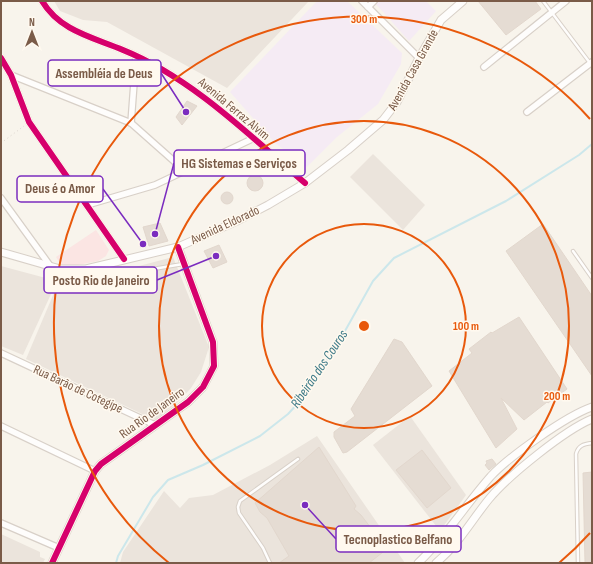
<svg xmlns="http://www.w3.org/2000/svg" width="593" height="564" font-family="'Sofia Sans Condensed',sans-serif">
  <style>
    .industrial { fill: #ebe4dc }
    .education { fill: #f5ebf4 }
    .medical { fill: #fbe5e3 }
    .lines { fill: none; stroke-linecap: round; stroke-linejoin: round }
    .stream { stroke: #cce7eb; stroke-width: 2 }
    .building { fill: #e5dcd3; stroke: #e2d7cd }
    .lane-casing { stroke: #d8d0c8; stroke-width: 4.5 }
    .street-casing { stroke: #d8d0c8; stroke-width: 8 }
    .secondary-casing { stroke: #d8d0c8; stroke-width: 9 }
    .path { stroke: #dbd3cd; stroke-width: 1; stroke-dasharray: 1 3; stroke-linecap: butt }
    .lane { stroke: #fefdfc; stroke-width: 2.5 }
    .street { stroke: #fefdfc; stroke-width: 5.5 }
    .secondary { stroke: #fefdfc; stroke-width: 7 }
    .cycleway-casing { stroke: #fff9ef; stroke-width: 8 }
    .cycleway { stroke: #d6006c; stroke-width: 6 }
    .ring { fill: none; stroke: #e8590c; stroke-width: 2 }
    .labels { text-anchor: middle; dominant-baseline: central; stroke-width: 3; stroke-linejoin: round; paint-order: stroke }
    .street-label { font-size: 13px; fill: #7a5b48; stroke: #fff9ef }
    .water-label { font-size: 14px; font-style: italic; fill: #3d7a88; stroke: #fff9ef }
    .centre { fill: #e8590c; stroke: #fff9ef; stroke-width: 2 }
    .ring-label { font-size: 12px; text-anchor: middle; font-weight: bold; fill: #e8590c; stroke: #fff9ef; stroke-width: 3; stroke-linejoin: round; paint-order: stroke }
    .leader { fill: none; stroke: #7b2cbf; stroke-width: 1.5 }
    .callout-dot { fill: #7b2cbf; stroke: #fff9ef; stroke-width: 1.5 }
    .callout { fill: #fff9ef; stroke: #7b2cbf; stroke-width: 1.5 }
    .callout-label { font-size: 14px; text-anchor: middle; font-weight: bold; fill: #7a5b48 }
  </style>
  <rect width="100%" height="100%" fill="#f8f4ec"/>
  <!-- industrial -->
  <g class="industrial">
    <polygon points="54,1 309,1 227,88 107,22 83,20 60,11"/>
    <polygon points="373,154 425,205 403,230 350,177"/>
    <polygon points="173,257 209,347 201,372 191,388 178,402 155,420 26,359 59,281 90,279"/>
    <polygon points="1,266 57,281 23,355 1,346"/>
    <polygon points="410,416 466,495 440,531 373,445"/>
    <polygon points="317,436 405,563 120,563 123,552 164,491 180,508 189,498 213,495 270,465"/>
    <polygon points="1,534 40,552 40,557 45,559 43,563 1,563"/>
  </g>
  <!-- education -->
  <g class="education">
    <polygon points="317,1 347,1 402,53 401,64 378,104 337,137 307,167 275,143 230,92"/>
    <polygon points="378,1 426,1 436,11 409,41 375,3"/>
  </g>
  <!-- medical -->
  <polygon class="medical" points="96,230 109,250 106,256 98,261 63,268 56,257"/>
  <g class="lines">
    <!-- stream -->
    <polyline class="stream" points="116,563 118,556 153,497 168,480 203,465 260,436 288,414 299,402 336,347 373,281 394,258 506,201 579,155 592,144"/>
  </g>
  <!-- building -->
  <g class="building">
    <polygon points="478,1 535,1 541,9 506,35"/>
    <polygon points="187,101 197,106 182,125 176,117"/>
    <circle cx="255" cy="183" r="8"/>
    <circle cx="227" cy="198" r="6"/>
    <polygon points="160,223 168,241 149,246 143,227"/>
    <polygon points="543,224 592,296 592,376 506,251"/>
    <polygon points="219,245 227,262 213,268 204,251"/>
    <polygon points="519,317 567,389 548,403 547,402 524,420 501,398 517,429 496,448 449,371 472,353 469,349 491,332 492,333"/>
    <polygon points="394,339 402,342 432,386 347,452 343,453 334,437 334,432 355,416 351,409"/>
    <polygon points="319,447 356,506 354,509 361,515 387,549 369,563 279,563 289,556 267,518 260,512 255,503"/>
    <polygon points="422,450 451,488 427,508 396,470"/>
    <polygon points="492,459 496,464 489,470 485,465 487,463 486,461"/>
    <polygon points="592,472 592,563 585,563 583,473"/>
  </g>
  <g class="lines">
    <!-- lane casing -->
    <g class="lane-casing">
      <g id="lane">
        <polyline points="543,1 590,63"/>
        <polyline points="573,251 592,278"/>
        <polyline points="79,290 103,279 129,273 183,264"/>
        <polyline points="270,563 263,548 239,513 238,507 240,501 298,459"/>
        <path d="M578,563L576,454C578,446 583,444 592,443"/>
      </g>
    </g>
    <!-- street casing -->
    <g class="street-casing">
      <g id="street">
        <path d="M42,1C60,31 92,37 123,50C192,78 249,135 305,183"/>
        <polyline points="362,1 419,58"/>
        <polyline points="368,7 374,1"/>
        <polyline points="1,58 11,75 29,122 124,259"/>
        <polyline points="484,67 566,1"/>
        <polyline points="11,75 131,123 184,170"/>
        <polyline points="527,112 592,62"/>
        <polyline points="131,123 136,56"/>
        <polyline points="1,198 51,267"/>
        <polyline points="87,205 155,185 252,139"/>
        <polyline points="1,353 155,425"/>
        <polyline points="1,426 95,471"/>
        <polyline points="1,523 59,548"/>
      </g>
    </g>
    <!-- secondary casing -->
    <g class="secondary-casing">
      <g id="secondary">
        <polyline points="1,252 60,269 86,269 178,247 235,222 268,205 305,183 348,150 383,120 397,102 419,58 441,20 463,1"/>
        <polyline points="52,563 95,471 101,464 188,402 203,387 214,366 213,342 178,247"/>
        <path d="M418,563C446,537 466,504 491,476C510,456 566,416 592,407"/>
        <path d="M436,563C458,545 471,521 489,499C508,476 565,430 592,419"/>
      </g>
    </g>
    <!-- path -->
    <polyline class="path" points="1,143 24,126"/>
    <!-- lane -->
    <use href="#lane" class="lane"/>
    <!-- street -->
    <use href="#street" class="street"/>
    <!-- secondary -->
    <use href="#secondary" class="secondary"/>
    <!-- cycleway casing -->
    <g class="cycleway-casing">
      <g id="cycleway">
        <path d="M42,1C60,31 92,37 123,50C192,78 249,135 305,183"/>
        <polyline points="1,58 11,75 29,122 124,259"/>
        <polyline points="52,563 95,471 101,464 188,402 203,387 214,366 213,342 178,247"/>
      </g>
    </g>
    <!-- cycleway -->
    <use href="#cycleway" class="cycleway"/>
  </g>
  <!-- distance rings -->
  <g class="ring">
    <circle cx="364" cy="326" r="102"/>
    <circle cx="364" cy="326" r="205"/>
    <path d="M590 533A307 307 0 0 1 559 563M169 563A307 307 0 1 1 590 119"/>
  </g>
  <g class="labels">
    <!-- street labels -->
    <g class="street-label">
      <text transform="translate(413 70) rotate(-61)">Avenida Casa Grande</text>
      <text transform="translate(234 109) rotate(40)">Avenida Ferraz Alvim</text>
      <text transform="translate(225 225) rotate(-25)">Avenida Eldorado</text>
      <text transform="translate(78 389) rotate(25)">Rua Barão de Cotegipe</text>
      <text transform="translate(152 413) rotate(-36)">Rua Rio de Janeiro</text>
    </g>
    <!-- water labels -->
    <g class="water-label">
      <text transform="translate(319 369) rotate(-56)">Ribeirão dos Couros</text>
    </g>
  </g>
  <circle cx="364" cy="326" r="6" class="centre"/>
  <g class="ring-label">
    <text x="364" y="23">300 m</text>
    <text x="466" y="330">100 m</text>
    <text x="557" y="400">200 m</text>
  </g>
  <!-- callouts -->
  <path class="leader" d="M186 112L161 73M155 234L174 163M143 244L103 189M216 256L157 280M305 505L336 539"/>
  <g class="callout-dot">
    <circle cx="186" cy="112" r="4"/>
    <circle cx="155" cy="234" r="4"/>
    <circle cx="143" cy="244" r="4"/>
    <circle cx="216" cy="256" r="4"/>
    <circle cx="305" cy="505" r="4"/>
  </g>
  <g class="callout">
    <rect x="48" y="60" width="113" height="26" rx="4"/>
    <rect x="174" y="150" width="131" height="26" rx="4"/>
    <rect x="17" y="176" width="86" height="26" rx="4"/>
    <rect x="44" y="267" width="113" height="26" rx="4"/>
    <rect x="336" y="526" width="125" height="26" rx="4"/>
  </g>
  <g class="callout-label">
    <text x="104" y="78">Assembléia de Deus</text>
    <text x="239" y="168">HG Sistemas e Serviços</text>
    <text x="60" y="193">Deus é o Amor</text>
    <text x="101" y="285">Posto Rio de Janeiro</text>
    <text x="398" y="544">Tecnoplastico Belfano</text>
  </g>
  <!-- border -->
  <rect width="593" height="564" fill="none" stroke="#7a5b48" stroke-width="4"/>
  <!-- north arrow -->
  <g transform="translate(32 32)" stroke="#fff9ef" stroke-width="3" paint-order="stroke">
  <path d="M0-3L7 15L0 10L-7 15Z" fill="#7a5b48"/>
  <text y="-6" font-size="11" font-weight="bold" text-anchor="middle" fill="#7a5b48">N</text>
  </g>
</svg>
